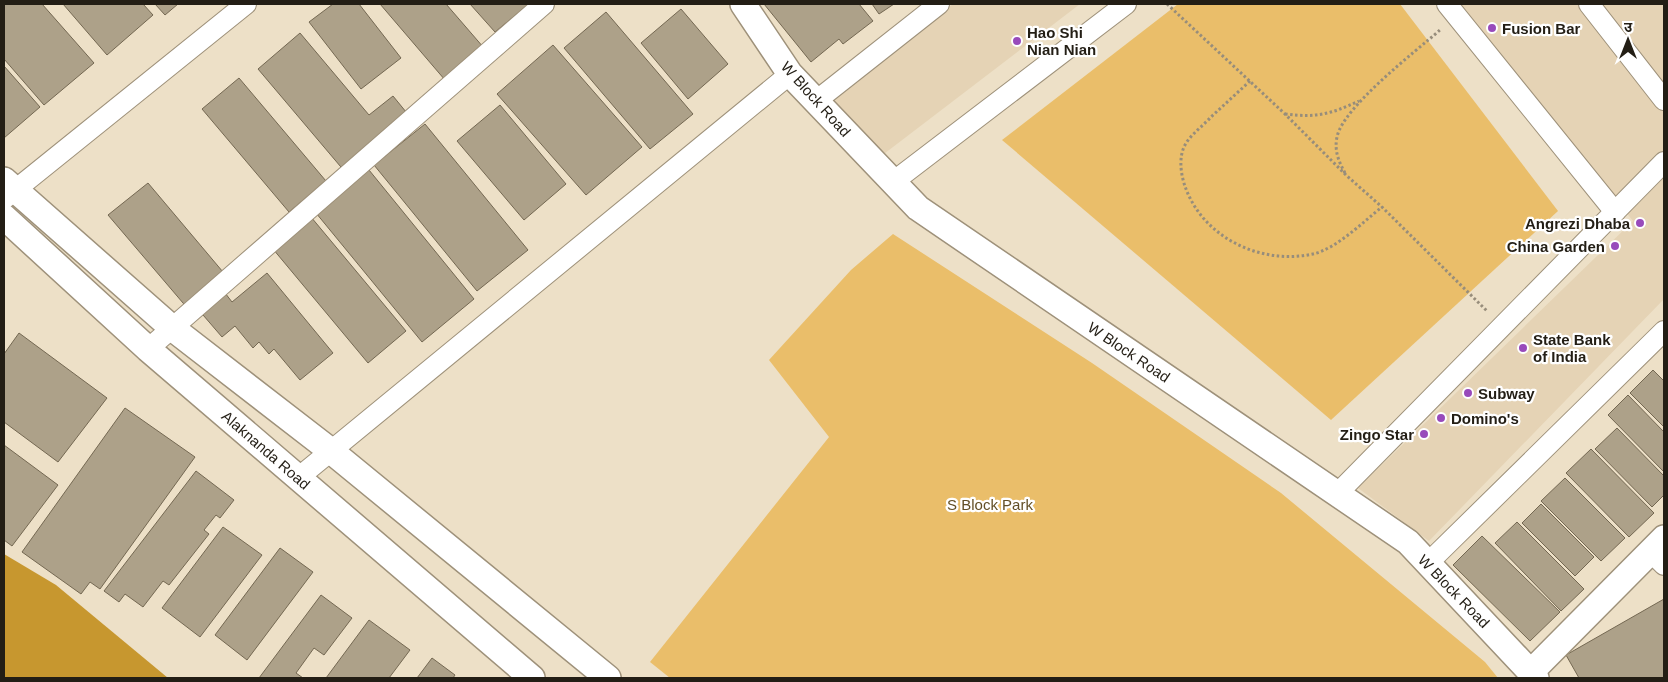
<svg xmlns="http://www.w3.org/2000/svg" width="1668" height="682" font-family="Helvetica,'Noto Sans Devanagari',sans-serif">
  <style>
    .built { fill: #e5d3b5 }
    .green { fill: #eabe6a }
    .forest { fill: #c7972f }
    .building { fill: #ada189; stroke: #746852 }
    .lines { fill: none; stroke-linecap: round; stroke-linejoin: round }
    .minor-casing { stroke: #9e917a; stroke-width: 22 }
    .tertiary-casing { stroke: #9e917a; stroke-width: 28 }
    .path { stroke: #978d7b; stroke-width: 3; stroke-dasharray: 2.5 2.5; stroke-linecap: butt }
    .minor { stroke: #fff; stroke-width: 20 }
    .tertiary { stroke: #fff; stroke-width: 25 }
    .poi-dot { fill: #984abb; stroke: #fff; stroke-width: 2 }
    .labels { text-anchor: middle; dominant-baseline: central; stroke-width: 4.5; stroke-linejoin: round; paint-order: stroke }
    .poi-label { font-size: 15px; font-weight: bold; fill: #231e15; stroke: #fff; text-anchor: start }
    .street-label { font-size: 15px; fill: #231e15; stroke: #fff }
    .park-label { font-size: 15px; fill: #624e25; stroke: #fff }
  </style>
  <rect width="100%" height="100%" fill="#ede0c7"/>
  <!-- built -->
  <g class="built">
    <polygon points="953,4 1080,4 876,160 829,101"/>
    <polygon points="1460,4 1664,4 1664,299 1429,541 1358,488 1633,221"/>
  </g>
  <!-- green -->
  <g class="green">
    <polygon points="1178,4 1400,4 1558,211 1331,420 1002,140"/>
    <polygon points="893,234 1092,363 1281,493 1485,662 1498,678 670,678 650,662 829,437 769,360 851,270"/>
  </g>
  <!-- forest -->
  <polygon class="forest" points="4,554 56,585 168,678 4,678"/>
  <!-- building -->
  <g class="building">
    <polygon points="4,4 42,4 94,63 44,105 4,59"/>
    <polygon points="63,4 143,4 153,15 107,55"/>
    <polygon points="155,4 178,4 165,15"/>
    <polygon points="333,4 359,4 401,58 361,89 309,22"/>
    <polygon points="380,4 446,4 484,48 445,80"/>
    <polygon points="470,4 529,4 495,32"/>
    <polygon points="764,4 859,4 873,21 843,44 839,39 811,62"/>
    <polygon points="872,4 894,4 879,14"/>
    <polygon points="681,9 728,64 688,99 641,43"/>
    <polygon points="606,12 693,114 650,149 564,48"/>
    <polygon points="300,33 369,115 393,96 411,118 346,173 258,69"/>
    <polygon points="553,45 642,147 586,195 497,94"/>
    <polygon points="4,66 40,107 4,138"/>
    <polygon points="239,78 326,181 289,212 202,109"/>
    <polygon points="500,105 566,184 524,220 457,141"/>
    <polygon points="425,124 528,250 477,291 374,165"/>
    <polygon points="369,170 474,299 422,342 316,213"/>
    <polygon points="148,183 223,272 189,310 108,215"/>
    <polygon points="311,217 406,331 368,363 273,249"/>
    <polygon points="267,273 333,353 300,380 274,349 269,354 259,342 253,348 235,326 222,337 197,308 222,289 232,302"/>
    <polygon points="19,333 107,398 58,462 4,422 4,354"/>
    <polygon points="1653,370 1664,381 1664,427 1630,393"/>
    <polygon points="1628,395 1664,432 1664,472 1608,415"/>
    <polygon points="125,408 195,457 100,589 90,582 81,594 22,552"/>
    <polygon points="1617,428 1664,476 1664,495 1652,507 1595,449"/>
    <polygon points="4,445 58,485 12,546 4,540"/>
    <polygon points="1591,449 1654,513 1629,537 1566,473"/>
    <polygon points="196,471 234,500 220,518 216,515 204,530 209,534 169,585 163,581 143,607 125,594 119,602 104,591"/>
    <polygon points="1565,478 1625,538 1601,561 1541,501"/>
    <polygon points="1541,504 1594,557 1575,576 1522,523"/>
    <polygon points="1517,522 1584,589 1561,611 1495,543"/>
    <polygon points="223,527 262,555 200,637 162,608"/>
    <polygon points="1482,536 1560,612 1530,641 1453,565"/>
    <polygon points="280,548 313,572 247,660 215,635"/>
    <polygon points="321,595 352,618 324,655 314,648 296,673 303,678 259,678"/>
    <polygon points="1664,599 1664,678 1579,678 1566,655"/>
    <polygon points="369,620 410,650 389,678 326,678"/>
    <polygon points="432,658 455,675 453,678 417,678"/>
  </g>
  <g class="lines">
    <!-- minor casing -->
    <g class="minor-casing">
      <g id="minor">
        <polyline points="1447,4 1615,212"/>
        <polyline points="1589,4 1664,100"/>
        <polyline points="816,101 939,4"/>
        <polyline points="893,182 1126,4"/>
        <polyline points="4,199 246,4"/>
        <polyline points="148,349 544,4"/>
        <polyline points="298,478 790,74"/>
        <polyline points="1337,494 1664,162"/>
        <polyline points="1651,552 1664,565"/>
        <polyline points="1428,563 1664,331"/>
      </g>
    </g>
    <!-- tertiary casing -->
    <g class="tertiary-casing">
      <g id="tertiary">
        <polyline points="743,4 790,74 918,208 1408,542 1536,678"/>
        <polyline points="4,180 172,328 331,451 608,678"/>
        <polyline points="4,217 148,349 532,678"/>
        <polyline points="1531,672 1664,538"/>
      </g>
    </g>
    <!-- path -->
    <g class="path">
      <polyline points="1167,4 1285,114 1347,176 1382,207 1487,311"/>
      <path d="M1250,81C1237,93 1224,105 1211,117C1203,126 1191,134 1185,145C1178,158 1181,176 1186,189C1205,239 1262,265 1313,254C1336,249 1363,222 1382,207"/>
      <path d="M1285,114C1316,118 1331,114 1359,101"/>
      <path d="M1345,173C1339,162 1334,151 1337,137C1343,107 1415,52 1440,30"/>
    </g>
    <!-- minor -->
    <use href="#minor" class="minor"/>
    <!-- tertiary -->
    <use href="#tertiary" class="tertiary"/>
  </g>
  <!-- markers -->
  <g class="poi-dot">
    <circle cx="1492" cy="28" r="5"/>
    <circle cx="1017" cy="41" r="5"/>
    <circle cx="1640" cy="223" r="5"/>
    <circle cx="1615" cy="246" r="5"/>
    <circle cx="1523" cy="348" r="5"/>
    <circle cx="1468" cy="393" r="5"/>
    <circle cx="1441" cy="418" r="5"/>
    <circle cx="1424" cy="434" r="5"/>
  </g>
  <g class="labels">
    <!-- poi labels -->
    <g class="poi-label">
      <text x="1502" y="28">Fusion Bar</text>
      <text x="1027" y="32">Hao Shi<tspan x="1027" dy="17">Nian Nian</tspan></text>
      <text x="1630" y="223" text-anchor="end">Angrezi Dhaba</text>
      <text x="1605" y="246" text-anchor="end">China Garden</text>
      <text x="1533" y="339">State Bank<tspan x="1533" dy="17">of India</tspan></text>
      <text x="1478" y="393">Subway</text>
      <text x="1451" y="418">Domino's</text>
      <text x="1414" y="434" text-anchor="end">Zingo Star</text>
    </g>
    <!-- street labels -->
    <g class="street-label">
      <text transform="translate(816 99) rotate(48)">W Block Road</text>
      <text transform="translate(1129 352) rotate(34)">W Block Road</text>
      <text transform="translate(266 450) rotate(41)">Alaknanda Road</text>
      <text transform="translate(1454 591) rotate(46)">W Block Road</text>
    </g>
    <!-- park labels -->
    <g class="park-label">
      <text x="990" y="504">S Block Park</text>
    </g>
  </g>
  <!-- border -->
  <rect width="1668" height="682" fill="none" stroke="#231e15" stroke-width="10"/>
  <!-- north arrow -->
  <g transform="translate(1628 40)" stroke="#ffffff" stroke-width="4" paint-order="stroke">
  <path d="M0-4L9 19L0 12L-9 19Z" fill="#231e15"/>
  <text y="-8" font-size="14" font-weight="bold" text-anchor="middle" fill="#231e15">उ</text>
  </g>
</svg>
